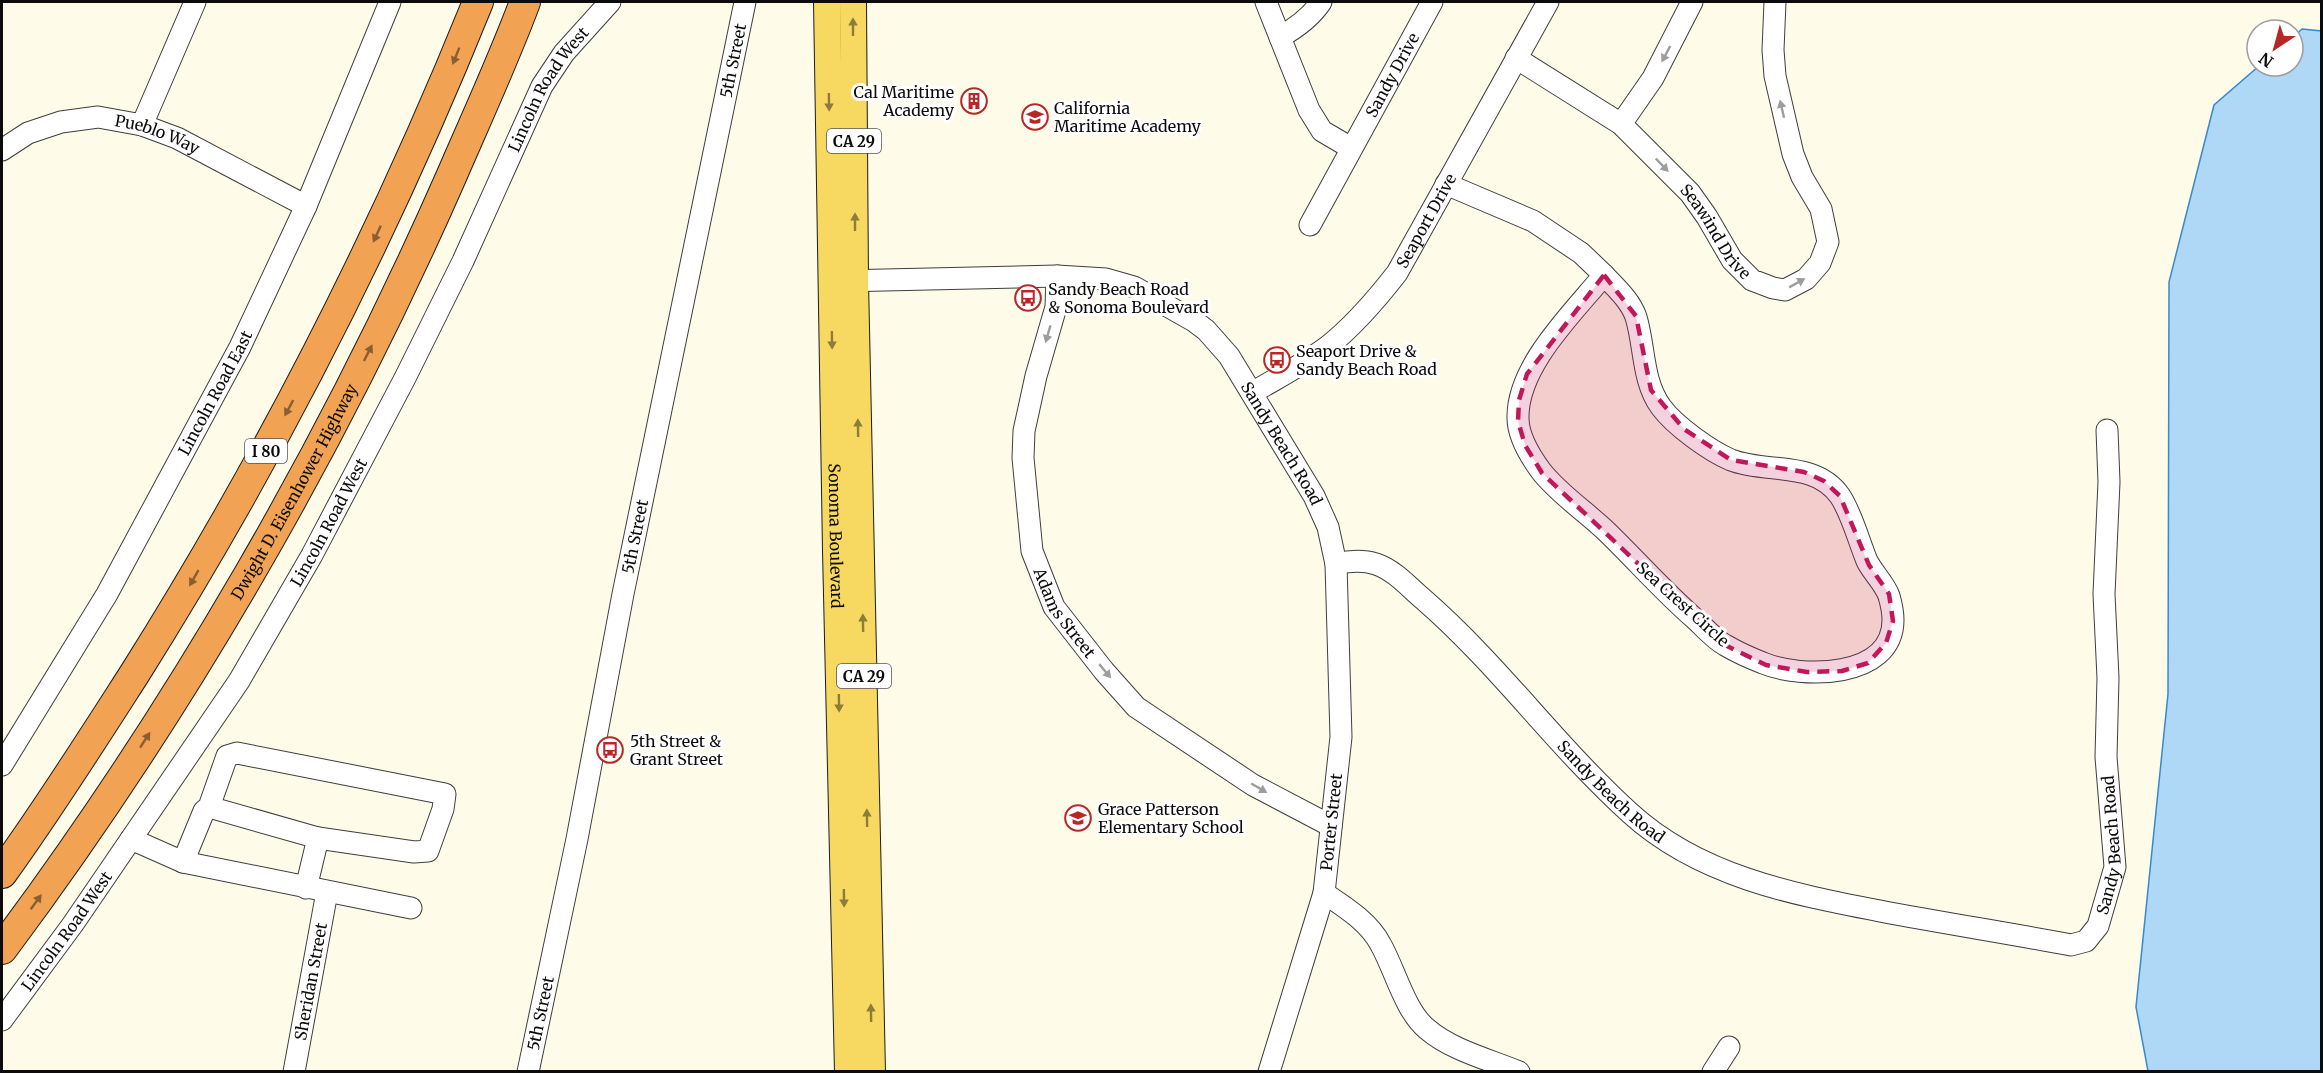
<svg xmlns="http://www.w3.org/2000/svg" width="2323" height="1073" font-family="Merriweather,serif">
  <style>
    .water { fill: #aed8f5; stroke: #378acb; stroke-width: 1.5 }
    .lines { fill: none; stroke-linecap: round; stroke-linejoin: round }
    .minor-casing { stroke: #3e3e3e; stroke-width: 23 }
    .major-casing { stroke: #1c1c1c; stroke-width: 28 }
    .highway-casing { stroke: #1c1c1c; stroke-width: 32 }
    .minor { stroke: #fff; stroke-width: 21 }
    .major { stroke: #f7d861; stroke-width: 26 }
    .highway { stroke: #f2a253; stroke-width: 30 }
    .oneway { fill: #8d7c3a }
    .oneway2 { fill: #9d9d9d }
    .oneway3 { fill: #8a5e33 }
    .marked { fill: #c2185b; fill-opacity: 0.2; stroke: #c2185b; stroke-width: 4.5; stroke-dasharray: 12 8; stroke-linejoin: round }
    .labels { text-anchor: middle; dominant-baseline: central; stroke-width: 6; stroke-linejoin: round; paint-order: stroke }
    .shield { fill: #fff; stroke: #545454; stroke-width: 1.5 }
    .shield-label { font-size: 15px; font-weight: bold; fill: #0b0b0b }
    .street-label { font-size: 16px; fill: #0b0b0b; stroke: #fff }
    .poi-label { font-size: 16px; fill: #0b0b0b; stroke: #fff; text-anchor: start }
  </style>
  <rect width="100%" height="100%" fill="#fffbe9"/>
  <!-- water -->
  <polygon class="water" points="2302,29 2322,31 2321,1071 2148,1071 2136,1007 2168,694 2169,282 2214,105 2259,66 2293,66 2293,37"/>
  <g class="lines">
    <!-- minor casing -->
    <g class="minor-casing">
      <g id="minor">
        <polyline points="1266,2 1309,110 1322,131 1351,148"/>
        <path d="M1280,37C1296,28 1311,17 1321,2"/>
        <path id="s1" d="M1516,58L1621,124L1690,193L1707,217L1732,260L1752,280L1773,288L1785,290L1806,279L1820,263L1828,242L1821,209L1802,177L1793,154L1775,76L1773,50L1775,2"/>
        <polyline points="1621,124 1653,78 1692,2"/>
        <polyline points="142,125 195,2"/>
        <path id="s2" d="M2,150L28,133L61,122L98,117L142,125L177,138L306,206"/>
        <polyline points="1446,184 1533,221 1581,253 1604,275"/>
        <path id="s3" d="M1310,225L1432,2"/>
        <path d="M1604,275C1616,288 1630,300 1636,317C1645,347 1642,381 1661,407C1675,426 1710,451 1731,460C1767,474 1815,460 1840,496C1852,514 1859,542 1867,561C1873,573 1885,584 1889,596C1891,603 1893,613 1893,620C1893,679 1801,679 1763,663C1750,658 1737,652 1725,645C1714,639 1704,627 1694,618C1663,591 1636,560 1606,531C1586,512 1558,493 1541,471C1530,456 1518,437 1518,418C1517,366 1573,313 1604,275Z"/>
        <path id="s4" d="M1057,276L1056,307L1036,376L1024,431L1023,458L1032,551L1054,607L1104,671L1136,707L1253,785L1331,826"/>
        <path id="s5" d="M840,281L1057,276L1106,279L1134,287L1194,321L1206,330L1229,356L1314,496L1328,527L1336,564L1341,737L1324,893L1269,1072"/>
        <path id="s6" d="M1252,393C1277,378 1304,364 1327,347C1354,326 1376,300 1397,273L1548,2"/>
        <path id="s7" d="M1336,564C1349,561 1363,560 1376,564C1394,570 1409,587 1423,599C1498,664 1557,747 1630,813C1699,876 1792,894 1880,911C1943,923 2007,933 2071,945L2086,941L2098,926L2115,867L2106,757L2108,678L2104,594L2109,482L2107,430"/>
        <path id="s8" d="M2,765L107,594L240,347L306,206L390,2"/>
        <polyline points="131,839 183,862 411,908"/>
        <polyline points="183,862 204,811 209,807 318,838 414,852 428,851 443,809 445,794 237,753 227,756 209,807"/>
        <polyline points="306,888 318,838"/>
        <path d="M1324,893C1345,907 1369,922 1381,945C1395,970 1405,1011 1427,1029C1451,1050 1490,1060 1519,1072"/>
        <path id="s9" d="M2,1020L73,924L239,681L312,555L405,378L463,261L542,86L564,53L610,2"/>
        <path id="s10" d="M294,1072L327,892"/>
        <path id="s11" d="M528,1072L577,839L623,594L745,2"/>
        <polyline points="1713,1072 1729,1047"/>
      </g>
    </g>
    <!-- major casing -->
    <g class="major-casing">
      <g id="major">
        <path id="s12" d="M827,2L836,551L848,1072"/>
        <polyline points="853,2 855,281 872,1072"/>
      </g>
    </g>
    <!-- highway casing -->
    <g class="highway-casing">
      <g id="highway">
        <path d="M2,873C49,808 92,740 135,673C269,460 384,235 478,2"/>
        <path id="s13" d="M2,949C179,712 332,448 451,177C476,119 503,61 525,2"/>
      </g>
    </g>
    <!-- minor -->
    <use href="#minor" class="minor"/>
    <!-- major -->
    <use href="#major" class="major"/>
    <!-- highway -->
    <use href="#highway" class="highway"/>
  </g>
  <!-- one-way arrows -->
  <defs><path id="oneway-solid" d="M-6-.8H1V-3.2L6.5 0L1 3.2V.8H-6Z" transform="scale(1.5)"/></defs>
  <g class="oneway">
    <use href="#oneway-solid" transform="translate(853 27) rotate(-90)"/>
    <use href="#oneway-solid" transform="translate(829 102) rotate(89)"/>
    <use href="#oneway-solid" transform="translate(855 222) rotate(-90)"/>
    <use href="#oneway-solid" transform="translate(832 340) rotate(89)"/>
    <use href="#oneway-solid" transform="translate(858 428) rotate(-91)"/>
    <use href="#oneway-solid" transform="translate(863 623) rotate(-91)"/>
    <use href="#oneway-solid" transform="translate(839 703) rotate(89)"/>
    <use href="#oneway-solid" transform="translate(867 818) rotate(-91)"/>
    <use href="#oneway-solid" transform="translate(844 898) rotate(89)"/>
    <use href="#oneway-solid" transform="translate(871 1013) rotate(-91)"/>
  </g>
  <g class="oneway2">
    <use href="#oneway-solid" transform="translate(1666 54) rotate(118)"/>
    <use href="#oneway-solid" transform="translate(1782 109) rotate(-103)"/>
    <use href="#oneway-solid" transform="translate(1662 165) rotate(46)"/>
    <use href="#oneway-solid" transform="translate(1797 283) rotate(-29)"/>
    <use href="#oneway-solid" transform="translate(1048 334) rotate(106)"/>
    <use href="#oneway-solid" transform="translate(1105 671) rotate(50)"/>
    <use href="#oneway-solid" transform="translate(1259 788) rotate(30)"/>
  </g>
  <g class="oneway3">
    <use href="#oneway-solid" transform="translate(456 56) rotate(112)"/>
    <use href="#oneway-solid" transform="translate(377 234) rotate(115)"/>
    <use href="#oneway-solid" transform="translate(368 353) rotate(-63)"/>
    <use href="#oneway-solid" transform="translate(289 408) rotate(118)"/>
    <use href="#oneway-solid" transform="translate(194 578) rotate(120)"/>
    <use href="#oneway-solid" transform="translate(145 740) rotate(-57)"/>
    <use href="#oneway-solid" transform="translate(36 902) rotate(-54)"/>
  </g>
  <!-- marked area -->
  <path class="marked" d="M1604,275L1636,316L1651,390L1684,429L1731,460L1804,472L1824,481L1840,496L1869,565L1889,594L1893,621L1886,643L1868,663L1842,671L1807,672L1766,665L1723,644L1542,473L1525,445L1518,421L1519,400L1527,374Z"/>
  <!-- icons -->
  <defs>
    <g id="building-ring" transform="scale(1.35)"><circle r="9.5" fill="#fff" stroke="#b82626" stroke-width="1.5"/><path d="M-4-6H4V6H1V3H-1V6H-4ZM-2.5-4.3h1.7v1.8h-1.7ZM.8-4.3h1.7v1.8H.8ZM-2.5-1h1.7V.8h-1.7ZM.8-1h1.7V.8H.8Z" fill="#b82626"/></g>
    <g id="university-ring" transform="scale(1.35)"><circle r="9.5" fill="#fff" stroke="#b82626" stroke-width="1.5"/><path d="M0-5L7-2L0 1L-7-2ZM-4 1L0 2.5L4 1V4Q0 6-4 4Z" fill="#b82626"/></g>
    <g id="bus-ring" transform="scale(1.35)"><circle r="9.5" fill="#fff" stroke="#b82626" stroke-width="1.5"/><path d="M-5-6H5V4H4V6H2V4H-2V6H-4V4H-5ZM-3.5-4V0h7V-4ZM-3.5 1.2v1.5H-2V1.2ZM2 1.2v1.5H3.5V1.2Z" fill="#b82626"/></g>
    <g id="school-ring" transform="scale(1.35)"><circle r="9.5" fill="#fff" stroke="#b82626" stroke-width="1.5"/><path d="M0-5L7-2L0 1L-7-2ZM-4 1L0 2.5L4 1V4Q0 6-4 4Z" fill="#b82626"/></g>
  </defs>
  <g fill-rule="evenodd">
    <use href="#building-ring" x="974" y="101"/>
    <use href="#university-ring" x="1035" y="117"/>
    <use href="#bus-ring" x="1028" y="298"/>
    <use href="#bus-ring" x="1277" y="360"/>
    <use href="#bus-ring" x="610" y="750"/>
    <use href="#school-ring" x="1078" y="818"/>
  </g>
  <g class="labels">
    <!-- shield labels -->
    <g class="shield">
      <rect x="827" y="129" width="54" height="24" rx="4.5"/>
      <rect x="245" y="439" width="42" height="24" rx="4.5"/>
      <rect x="837" y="664" width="54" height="24" rx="4.5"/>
    </g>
    <g class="shield-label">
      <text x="854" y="141">CA 29</text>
      <text x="266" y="451">I 80</text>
      <text x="864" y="676">CA 29</text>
    </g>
    <!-- street labels -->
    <g class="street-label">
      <text stroke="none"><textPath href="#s11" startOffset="1032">5th Street</textPath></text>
      <text stroke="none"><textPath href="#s3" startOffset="171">Sandy Drive</textPath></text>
      <text stroke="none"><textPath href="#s9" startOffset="1082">Lincoln Road West</textPath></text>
      <text stroke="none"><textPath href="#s2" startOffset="165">Pueblo Way</textPath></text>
      <text stroke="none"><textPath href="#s6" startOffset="250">Seaport Drive</textPath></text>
      <text stroke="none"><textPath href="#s1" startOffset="268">Seawind Drive</textPath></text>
      <text stroke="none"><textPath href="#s8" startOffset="429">Lincoln Road East</textPath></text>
      <text stroke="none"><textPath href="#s5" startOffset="516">Sandy Beach Road</textPath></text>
      <text stroke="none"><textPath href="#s13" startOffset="543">Dwight D. Eisenhower Highway</textPath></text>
      <text stroke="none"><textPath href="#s9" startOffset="596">Lincoln Road West</textPath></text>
      <text stroke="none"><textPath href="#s11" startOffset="546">5th Street</textPath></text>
      <text stroke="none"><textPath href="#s12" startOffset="534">Sonoma Boulevard</textPath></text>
      <text transform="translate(1683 604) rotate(42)">Sea Crest Circle</text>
      <text stroke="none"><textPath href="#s4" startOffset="350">Adams Street</textPath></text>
      <text stroke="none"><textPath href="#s7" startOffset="369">Sandy Beach Road</textPath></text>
      <text transform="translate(1331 822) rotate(-84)">Porter Street</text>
      <text stroke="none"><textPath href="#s7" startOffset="981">Sandy Beach Road</textPath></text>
      <text stroke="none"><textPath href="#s9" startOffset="110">Lincoln Road West</textPath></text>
      <text stroke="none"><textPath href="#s10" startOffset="92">Sheridan Street</textPath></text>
      <text stroke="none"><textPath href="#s11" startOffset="60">5th Street</textPath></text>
    </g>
    <!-- poi labels -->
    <g class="poi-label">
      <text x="954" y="92" text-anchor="end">Cal Maritime<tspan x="954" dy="18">Academy</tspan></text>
      <text x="1054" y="108">California<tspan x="1054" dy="18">Maritime Academy</tspan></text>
      <text x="1048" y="289">Sandy Beach Road<tspan x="1048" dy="18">&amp; Sonoma Boulevard</tspan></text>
      <text x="1296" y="351">Seaport Drive &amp;<tspan x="1296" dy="18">Sandy Beach Road</tspan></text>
      <text x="630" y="741">5th Street &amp;<tspan x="630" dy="18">Grant Street</tspan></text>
      <text x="1098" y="809">Grace Patterson<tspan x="1098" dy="18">Elementary School</tspan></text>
    </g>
  </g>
  <!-- border -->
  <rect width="2323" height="1073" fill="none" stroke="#0b0b0b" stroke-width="6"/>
  <!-- north arrow -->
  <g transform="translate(2275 48) rotate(216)"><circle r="28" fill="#ffffff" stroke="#9d9d9d" stroke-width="1.5"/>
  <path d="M0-4.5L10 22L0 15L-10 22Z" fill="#b82626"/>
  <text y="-9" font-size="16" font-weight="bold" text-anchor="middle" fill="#0b0b0b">N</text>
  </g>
</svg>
